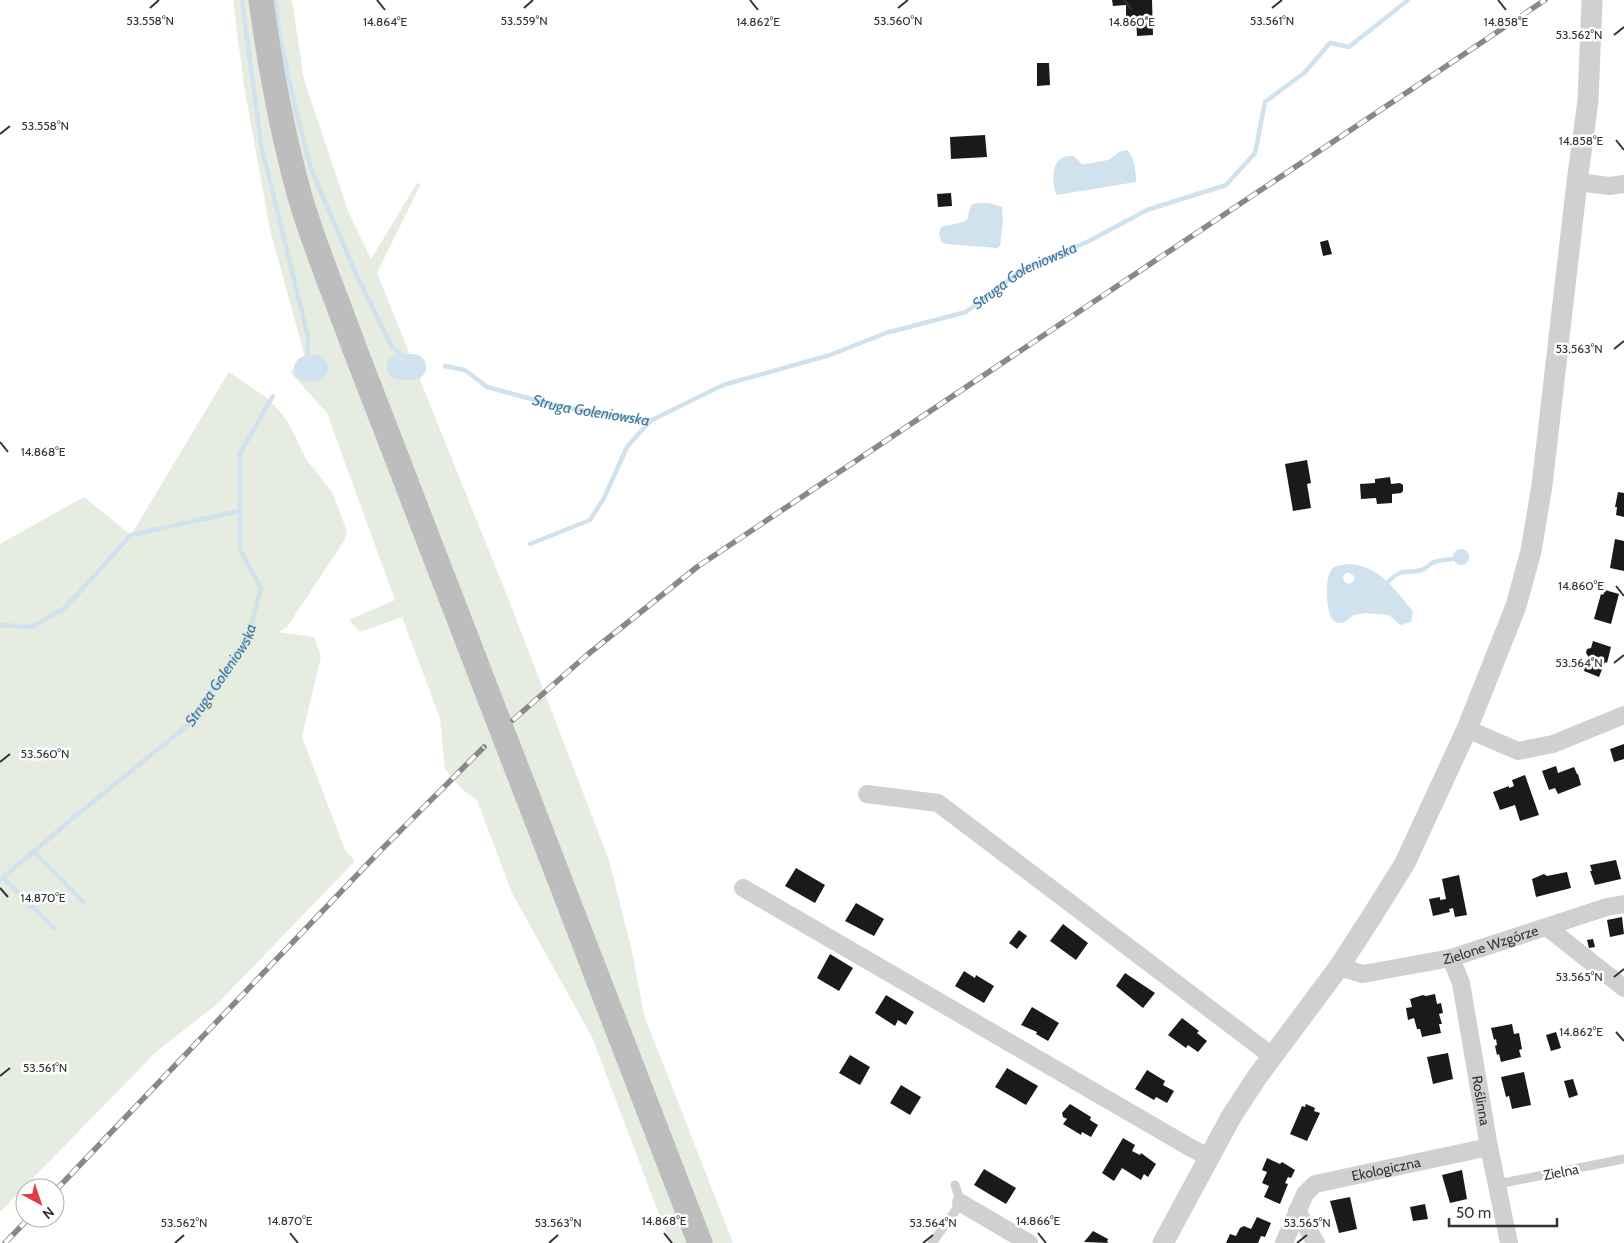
<svg xmlns="http://www.w3.org/2000/svg" width="1624" height="1243" font-family="Cabin,sans-serif">
  <style>
    .green { fill: #e6ecdf }
    .water { fill: #cfe2ee; fill-rule: evenodd }
    .lines { fill: none; stroke-linecap: round; stroke-linejoin: round }
    .stream { stroke: #cfe2ee; stroke-width: 4.5 }
    .river { stroke: #cfe2ee; stroke-width: 26 }
    .building { fill: #1a1a1a }
    .service { stroke: #d0d0d0; stroke-width: 9 }
    .minor { stroke: #d0d0d0; stroke-width: 18 }
    .tertiary { stroke: #d0d0d0; stroke-width: 21 }
    .secondary { stroke: #bdbdbd; stroke-width: 25 }
    .rail-casing { stroke: #888; stroke-width: 5.5 }
    .rail { stroke: #fff; stroke-width: 4; stroke-dasharray: 11; stroke-linecap: butt }
    .ticks { fill: none; stroke: #333; stroke-width: 2 }
    .labels { text-anchor: middle; dominant-baseline: central; stroke-width: 5; stroke-linejoin: round; paint-order: stroke }
    .street-label { font-size: 14px; fill: #333; stroke: #fff }
    .water-label { font-size: 15px; font-style: italic; fill: #3f7597; stroke: #fff }
    .ticks-label { font-size: 12px; text-anchor: middle; fill: #333; stroke: #fff; stroke-width: 5; stroke-linejoin: round; paint-order: stroke }
  </style>
  <rect width="100%" height="100%" fill="#fff"/>
  <!-- green -->
  <g class="green">
    <polygon points="233,0 292,0 304,80 348,211 371,259 417,183 421,184 377,273 508,598 609,860 632,951 644,1015 733,1243 670,1243 592,1037 512,893 477,800 463,790 445,769 440,718 402,617 360,632 349,620 395,600 327,413 290,372 305,357 270,230 244,86"/>
    <polygon points="229,372 270,400 287,420 306,459 332,492 347,531 344,541 287,627 278,632 314,637 321,656 302,737 345,850 355,861 216,1005 157,1051 0,1212 0,544 84,497 131,535"/>
  </g>
  <!-- water -->
  <g class="water">
    <path d="M1127,150C1135,158 1136,171 1136,182L1057,195C1052,186 1051,164 1062,158C1065,156 1070,156 1074,156L1082,164C1087,164 1106,161 1110,159C1118,155 1114,152 1127,150Z"/>
    <polygon points="977,203 989,203 1002,207 1003,220 1000,246 997,248 945,244 941,241 939,233 941,227 963,222 967,220 971,205"/>
    <circle cx="1461" cy="557" r="8"/>
    <path d="M1348,564C1379,565 1396,590 1413,612L1411,622L1400,625L1389,615L1365,613L1354,615L1343,623C1339,623 1335,623 1332,619C1326,610 1324,575 1333,568C1337,565 1343,565 1348,564ZM1346,573H1350L1354,576V580L1352,583L1347,584L1344,581L1343,577Z"/>
  </g>
  <g class="lines">
    <!-- stream -->
    <g class="stream">
      <polyline points="242,0 261,144 308,337 307,360 311,368"/>
      <path d="M275,0L279,33L296,111L311,169L356,274L392,347C399,353 404,357 405,367"/>
      <path id="s1" d="M445,366L465,370L487,387L557,406L650,421L723,385L830,355L886,333L966,312L1022,270L1089,241L1147,210L1226,185L1255,153L1265,102L1304,73L1330,43L1349,47L1408,0"/>
      <polyline points="530,544 590,520 604,498 627,447 650,421"/>
      <path d="M1388,582C1404,566 1405,575 1422,570C1427,568 1428,565 1432,563C1437,560 1446,560 1452,559"/>
      <polyline points="0,625 31,627 65,608 131,535 239,511"/>
      <polyline points="33,851 83,902"/>
      <polyline points="3,878 54,928"/>
      <path id="s2" d="M0,880L72,819L189,724L242,647L248,637L261,588L240,550V453L273,396"/>
    </g>
    <!-- river -->
    <g class="river">
      <polyline points="400,367 413,367"/>
      <polyline points="307,369 315,368"/>
    </g>
  </g>
  <!-- building -->
  <g class="building">
    <polygon points="1112,0 1152,0 1153,35 1137,36 1136,17 1126,17 1126,5 1113,6"/>
    <polygon points="1037,63 1049,63 1050,85 1037,86"/>
    <polygon points="985,135 987,157 951,159 950,137"/>
    <polygon points="951,193 952,206 938,207 937,194"/>
    <polygon points="1328,240 1332,254 1323,256 1320,242"/>
    <polygon points="1307,460 1311,483 1307,484 1311,508 1293,511 1285,464"/>
    <polygon points="1390,477 1391,484 1400,483 1403,485 1403,491 1401,493 1392,494 1392,503 1377,504 1376,498 1361,499 1360,484 1375,483 1375,479"/>
    <polygon points="1618,492 1624,493 1624,517 1616,515 1617,507 1615,507"/>
    <polygon points="1615,539 1624,541 1624,571 1610,568"/>
    <polygon points="1605,590 1619,594 1611,624 1594,619 1601,594 1603,595"/>
    <polygon points="1593,641 1611,647 1607,663 1605,662 1599,677 1584,671 1588,656 1586,653 1587,649 1591,648"/>
    <polygon points="1624,744 1624,759 1614,762 1610,749"/>
    <polygon points="1556,766 1558,773 1574,767 1577,774 1578,774 1581,785 1558,794 1555,788 1549,790 1542,771"/>
    <polygon points="1525,775 1539,815 1520,821 1515,805 1500,810 1493,792 1509,786 1509,788 1514,786 1512,780"/>
    <polygon points="1616,860 1621,879 1595,885 1590,871 1592,871 1590,865"/>
    <polygon points="796,868 825,885 815,903 785,886"/>
    <polygon points="1567,872 1571,888 1536,897 1532,879 1544,874 1547,876"/>
    <polygon points="1459,875 1467,915 1455,917 1453,908 1449,909 1450,912 1433,916 1429,899 1440,897 1440,900 1446,899 1442,879"/>
    <polygon points="856,903 884,919 874,936 845,921"/>
    <polygon points="1622,917 1624,934 1610,937 1607,920"/>
    <polygon points="1063,924 1088,943 1076,960 1050,941"/>
    <polygon points="1019,930 1027,936 1017,949 1009,943"/>
    <polygon points="1593,939 1595,947 1589,948 1587,940"/>
    <polygon points="830,954 853,968 839,991 817,978"/>
    <polygon points="964,971 975,978 976,975 994,986 984,1003 955,986"/>
    <polygon points="1125,973 1155,993 1143,1008 1116,986"/>
    <polygon points="1435,994 1437,1004 1441,1003 1443,1013 1439,1014 1442,1024 1439,1024 1441,1033 1422,1037 1420,1029 1417,1029 1414,1018 1408,1020 1406,1008 1412,1007 1410,999 1423,995 1426,996"/>
    <polygon points="886,995 914,1012 906,1025 898,1020 895,1026 875,1013"/>
    <polygon points="1032,1007 1059,1023 1048,1041 1036,1034 1037,1032 1021,1025"/>
    <polygon points="1182,1018 1199,1031 1197,1033 1207,1041 1198,1052 1188,1045 1186,1048 1168,1035"/>
    <polygon points="1512,1024 1514,1034 1519,1033 1522,1049 1519,1050 1521,1057 1501,1062 1499,1054 1497,1055 1495,1046 1497,1045 1496,1039 1494,1040 1491,1028"/>
    <polygon points="1556,1032 1561,1048 1551,1051 1546,1035"/>
    <polygon points="1448,1053 1453,1079 1433,1084 1427,1057"/>
    <polygon points="850,1055 870,1067 860,1085 839,1073"/>
    <polygon points="1007,1068 1038,1086 1026,1105 995,1087"/>
    <polygon points="1147,1070 1165,1081 1163,1085 1174,1091 1167,1103 1156,1097 1154,1100 1135,1089"/>
    <polygon points="1524,1072 1531,1105 1512,1109 1509,1096 1506,1097 1501,1077"/>
    <polygon points="1573,1079 1578,1095 1569,1098 1564,1081"/>
    <polygon points="901,1085 921,1097 910,1115 890,1103"/>
    <polygon points="1070,1104 1091,1117 1090,1120 1098,1125 1091,1137 1082,1132 1081,1135 1063,1124 1067,1119 1063,1117 1062,1113"/>
    <polygon points="1306,1104 1315,1108 1314,1111 1320,1113 1307,1141 1290,1134 1302,1106 1305,1107"/>
    <polygon points="1123,1138 1135,1145 1132,1151 1140,1155 1141,1153 1156,1164 1148,1177 1144,1174 1141,1180 1122,1168 1114,1181 1102,1173"/>
    <polygon points="1267,1158 1280,1164 1282,1162 1295,1170 1291,1178 1288,1177 1285,1183 1288,1184 1280,1204 1264,1197 1269,1186 1262,1183 1267,1172 1262,1170"/>
    <polygon points="984,1169 1016,1188 1006,1204 974,1185"/>
    <polygon points="1462,1170 1467,1199 1450,1203 1442,1175"/>
    <polygon points="1350,1197 1357,1229 1339,1233 1330,1201"/>
    <polygon points="1425,1204 1428,1219 1413,1221 1410,1207"/>
    <polygon points="1257,1217 1271,1223 1265,1237 1261,1236 1258,1243 1226,1243 1230,1234 1236,1236 1240,1228 1244,1226 1251,1229"/>
    <polygon points="1093,1231 1108,1239 1107,1242 1109,1243 1084,1242"/>
  </g>
  <g class="lines">
    <!-- service -->
    <g class="service">
      <polyline points="1498,1184 1624,1159"/>
      <polyline points="932,1243 961,1203 955,1185"/>
    </g>
    <!-- minor -->
    <g class="minor">
      <polyline points="1577,182 1610,186 1624,184"/>
      <polyline points="1467,729 1518,751 1553,744 1624,715"/>
      <polyline points="867,794 938,803 1272,1056"/>
      <polyline points="743,888 1191,1148 1209,1157"/>
      <polyline points="1548,928 1624,988"/>
      <path id="s3" d="M1451,958L1461,983L1489,1147L1509,1243"/>
      <path id="s4" d="M1339,967L1363,974L1451,958L1607,907L1624,904"/>
      <polyline points="961,1203 1029,1243"/>
      <polyline points="1297,1211 1316,1243"/>
      <path id="s5" d="M1284,1243L1305,1194L1315,1184L1489,1147"/>
    </g>
    <!-- tertiary -->
    <polyline class="tertiary" points="1163,1243 1231,1117 1257,1077 1339,967 1372,916 1405,863 1467,729 1516,606 1531,551 1542,485 1577,182 1588,101 1592,0"/>
    <!-- secondary -->
    <path class="secondary" d="M261,0C270,67 282,132 300,197C315,248 336,297 354,347L700,1243"/>
    <!-- rail casing -->
    <g class="rail-casing">
      <g id="rail">
        <polyline points="513,720 587,655 697,567 1545,0"/>
        <polyline points="55,1191 379,852 484,747"/>
        <polyline points="5,1243 29,1218"/>
      </g>
    </g>
    <!-- rail -->
    <use href="#rail" class="rail"/>
  </g>
  <!-- ticks -->
  <path class="ticks" d="M377,0L385,10M750,0L758,10M1124,0L1132,10M1498,0L1506,10M150,8L159,0M524,8L533,0M898,8L908,0M1272,8L1282,0M1614,35L1624,27M0,134L10,126M1616,140L1624,150M1614,349L1624,341M0,442L8,452M1616,586L1624,596M1614,663L1624,655M0,762L10,754M0,888L8,897M1614,977L1624,969M1616,1032L1624,1041M0,1076L10,1068M290,1233L298,1243M664,1233L672,1243M1038,1233L1046,1243M175,1243L184,1235M549,1243L558,1235M923,1243L933,1235M1297,1243L1307,1235"/>
  <g class="labels">
    <!-- street labels -->
    <g class="street-label">
      <text stroke="none"><textPath href="#s4" startOffset="156">Zielone Wzgórze</textPath></text>
      <text stroke="none"><textPath href="#s3" startOffset="146">Roślinna</textPath></text>
      <text stroke="none"><textPath href="#s5" startOffset="140">Ekologiczna</textPath></text>
      <text transform="translate(1561 1172) rotate(-11)">Zielna</text>
    </g>
    <!-- water labels -->
    <g class="water-label">
      <text stroke="none"><textPath href="#s1" startOffset="620">Struga Goleniowska</textPath></text>
      <text stroke="none"><textPath href="#s1" startOffset="155">Struga Goleniowska</textPath></text>
      <text stroke="none"><textPath href="#s2" startOffset="304">Struga Goleniowska</textPath></text>
    </g>
  </g>
  <g class="ticks-label">
    <text x="150" y="25">53.558°N</text>
    <text x="524" y="25">53.559°N</text>
    <text x="898" y="25">53.560°N</text>
    <text x="1272" y="25">53.561°N</text>
    <text x="1506" y="26">14.858°E</text>
    <text x="385" y="26">14.864°E</text>
    <text x="758" y="26">14.862°E</text>
    <text x="1132" y="26">14.860°E</text>
    <text x="1579" y="39">53.562°N</text>
    <text x="45" y="130">53.558°N</text>
    <text x="1581" y="145">14.858°E</text>
    <text x="1579" y="353">53.563°N</text>
    <text x="43" y="456">14.868°E</text>
    <text x="1581" y="590">14.860°E</text>
    <text x="1579" y="667">53.564°N</text>
    <text x="45" y="758">53.560°N</text>
    <text x="43" y="902">14.870°E</text>
    <text x="1579" y="981">53.565°N</text>
    <text x="1581" y="1036">14.862°E</text>
    <text x="45" y="1072">53.561°N</text>
    <text x="290" y="1225">14.870°E</text>
    <text x="664" y="1225">14.868°E</text>
    <text x="1038" y="1225">14.866°E</text>
    <text x="184" y="1227">53.562°N</text>
    <text x="558" y="1227">53.563°N</text>
    <text x="933" y="1227">53.564°N</text>
    <text x="1307" y="1227">53.565°N</text>
  </g>
  <!-- north arrow -->
  <g transform="translate(40 1203) rotate(140)"><circle r="24" fill="#ffffff" stroke="#adadad"/>
  <path d="M0-4L9 19L0 12L-9 19Z" fill="#e63946"/>
  <text y="-8" font-size="14" font-weight="bold" text-anchor="middle" fill="#333333">N</text>
  </g>
  <!-- scale -->
  <path d="M1449 1218v8h108v-8" fill="none" stroke="#333333" stroke-width="2.5"/>
  <text x="1456" y="1218" font-size="15" fill="#333333" stroke="#ffffff" stroke-width="4" paint-order="stroke">50 m</text>
</svg>
